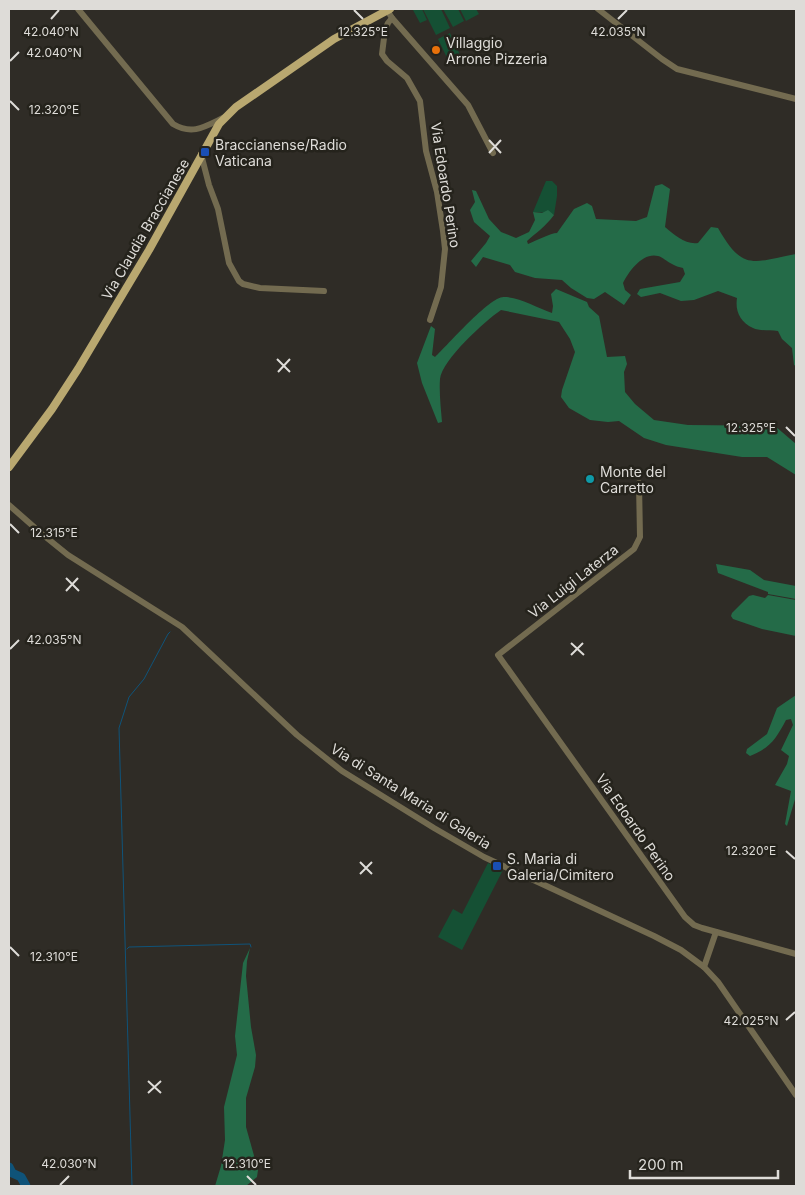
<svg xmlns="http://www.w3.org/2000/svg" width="805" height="1195" font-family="Inter,sans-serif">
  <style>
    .green { fill: #155034 }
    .forest { fill: #246b48 }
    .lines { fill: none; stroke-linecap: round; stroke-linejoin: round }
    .stream { stroke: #0f5379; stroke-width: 1 }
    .river { stroke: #0f5379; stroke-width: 9 }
    .minor { stroke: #736b50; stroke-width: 6 }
    .major { stroke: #b9a870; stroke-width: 8 }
    .ticks { fill: none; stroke: #dedcd8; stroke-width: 2 }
    .food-dot { fill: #e8710a; stroke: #25231c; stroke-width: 2 }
    .transit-dot { fill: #1a4fb4; stroke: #25231c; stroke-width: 2 }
    .culture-dot { fill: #0f9aa8; stroke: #25231c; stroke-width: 2 }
    .labels { text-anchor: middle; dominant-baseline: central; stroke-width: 5; stroke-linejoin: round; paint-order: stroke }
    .poi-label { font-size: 14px; fill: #dedcd8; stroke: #25231c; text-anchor: start }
    .street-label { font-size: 14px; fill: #dedcd8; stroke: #25231c }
    .ticks-label { font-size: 12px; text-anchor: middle; fill: #dedcd8; stroke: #25231c; stroke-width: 5; stroke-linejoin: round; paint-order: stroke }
  </style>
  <rect width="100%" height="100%" fill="#2f2c26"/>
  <!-- green -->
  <g class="green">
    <polygon points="416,9 422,9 427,20 420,23 413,10"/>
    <polygon points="423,9 441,9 450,28 436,35"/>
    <polygon points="443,9 458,9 464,21 453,27"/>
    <polygon points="460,9 476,9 479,14 466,21"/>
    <polygon points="450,33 461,57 449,62 438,39"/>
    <polygon points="546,181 552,181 557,186 557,196 554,215 551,213 533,212"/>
    <polygon points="488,863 503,870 462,950 438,937 453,909 462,914"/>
  </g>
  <!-- forest -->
  <g class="forest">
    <path d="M662,184L670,189L665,227C674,235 686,245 698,243L711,227L718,228C743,272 753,262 796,254V366L794,365L792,348L782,339L778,331C770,330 759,331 753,328C740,322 735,311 737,298L718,291L694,300L681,301L660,293L641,297L637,294L640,289L680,282L685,274L683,268C679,267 675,266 672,264C667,262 663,257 658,256C643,252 629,271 623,283L625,290L631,295L624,305L605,292L594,299L587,298L571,288L562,280L535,278L515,272L510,265L483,257L476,267L471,261L486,243L490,236L474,222L470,210L475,202L472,190L476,191L489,219L501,232L516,238L529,232L535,220L533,212L542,213L548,210L554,215C546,226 536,233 527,241L528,244C535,241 551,233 557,233L574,209L587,203L592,206L596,219L636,221L647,217L655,186Z"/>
    <path d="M556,289L587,302L589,307L599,316L607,357L625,356L627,364L624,372L625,392L635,404L654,420L688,425L775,426L796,444V475L767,457H742L666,445L644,438L619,421L608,422L590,420L569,408L561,397L562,390L575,352L570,339L559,322L501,310C485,321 442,360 440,379C439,393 441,409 442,422L438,423L422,383L417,363L431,326L435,329L432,355L435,357C448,345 490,296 504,297C520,297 537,308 552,313L553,306L551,294Z"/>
    <polygon points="716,564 750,570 764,580 796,586 796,599 768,594 768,592 718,573"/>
    <polygon points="753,595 765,598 768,595 796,600 796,636 762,629 733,619 731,616 732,613 749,596"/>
    <path d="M796,695V796L787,826L785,824L791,791L775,785L787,764L789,756L781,750L793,725L791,719L786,720C776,739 770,748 750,756L746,753L747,749L767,734L777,708Z"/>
    <polygon points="250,948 247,961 246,976 251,1027 256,1055 255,1067 246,1098 246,1127 258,1170 257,1177 246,1186 215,1186 221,1166 225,1140 224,1107 237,1055 235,1036 243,963"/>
  </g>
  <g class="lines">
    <!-- stream -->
    <g class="stream">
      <polyline points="127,949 129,947 250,944 251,947"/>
      <polyline points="132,1186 119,728 129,697 144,679 168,634 170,632"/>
    </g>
    <!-- river -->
    <polyline class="river" points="9,1167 12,1173 21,1177 26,1186"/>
    <!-- minor -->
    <g class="minor">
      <path d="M78,9L173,124C193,136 206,126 225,117"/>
      <polyline points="598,9 662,59 677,69 796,99"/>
      <polyline points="387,10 392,18 388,23 385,30 382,54 387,61 407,78 420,101 426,151 437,192 443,231 445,249 441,287 430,320"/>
      <polyline points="392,18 468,105 493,153"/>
      <polyline points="201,154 209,185 218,209 229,263 239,281 243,284 260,288 324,291"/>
      <polyline points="639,483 640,537 634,549 498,655 685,917 694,925 702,928 796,954"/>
      <polyline points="9,505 42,534 68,555 182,627 297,735 342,771 434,828 484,857 654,936 681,950 704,967 718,982 796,1095"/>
      <polyline points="704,967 716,932"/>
    </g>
    <!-- major -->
    <polyline class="major" points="9,467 52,409 78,369 149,250 219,124 236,107 334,39 390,9"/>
  </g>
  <!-- ticks -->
  <path class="ticks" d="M354,10L363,19M51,19L59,10M618,19L627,10M10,61L19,52M10,101L19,110M489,140L501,153M489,153L501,140M277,359L290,372M278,372L290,359M786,427L795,436M10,524L19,533M66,578L79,591M66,591L78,578M571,643L584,655M10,649L19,640M571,655L583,643M786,851L795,859M360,862L372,874M360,874L372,862M10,947L19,956M786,1020L795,1012M148,1081L161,1093M148,1093L161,1081M247,1176L256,1185M60,1185L69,1176"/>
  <!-- markers -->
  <circle class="food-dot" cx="436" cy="50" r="5"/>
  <g class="transit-dot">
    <rect x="200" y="147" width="10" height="10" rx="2.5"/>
    <rect x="492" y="861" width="10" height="10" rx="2.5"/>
  </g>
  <circle class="culture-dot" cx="590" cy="479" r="5"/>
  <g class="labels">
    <!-- poi labels -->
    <g class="poi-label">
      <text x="446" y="42">Villaggio<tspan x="446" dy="16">Arrone Pizzeria</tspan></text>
      <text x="215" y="144">Braccianense/Radio<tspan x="215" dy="16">Vaticana</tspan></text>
      <text x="600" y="471">Monte del<tspan x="600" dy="16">Carretto</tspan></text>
      <text x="507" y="858">S. Maria di<tspan x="507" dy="16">Galeria/Cimitero</tspan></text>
    </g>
    <!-- street labels -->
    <g class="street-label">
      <text transform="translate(446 185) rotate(81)">Via Edoardo Perino</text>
      <text transform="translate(145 229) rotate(-60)">Via Claudia Braccianese</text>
      <text transform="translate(573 581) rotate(-38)">Via Luigi Laterza</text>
      <text transform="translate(411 796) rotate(32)">Via di Santa Maria di Galeria</text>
      <text transform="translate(636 827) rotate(55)">Via Edoardo Perino</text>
    </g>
  </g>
  <g class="ticks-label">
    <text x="363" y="36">12.325°E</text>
    <text x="51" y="36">42.040°N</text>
    <text x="618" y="36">42.035°N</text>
    <text x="54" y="57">42.040°N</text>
    <text x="54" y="114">12.320°E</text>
    <text x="751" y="432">12.325°E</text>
    <text x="54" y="537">12.315°E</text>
    <text x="54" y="644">42.035°N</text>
    <text x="751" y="855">12.320°E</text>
    <text x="54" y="961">12.310°E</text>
    <text x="751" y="1025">42.025°N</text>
    <text x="69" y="1168">42.030°N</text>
    <text x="247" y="1168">12.310°E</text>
  </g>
  <!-- border -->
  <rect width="805" height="1195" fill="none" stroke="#dedcd8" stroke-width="20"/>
  <!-- scale -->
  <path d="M630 1170v8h148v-8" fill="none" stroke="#dedcd8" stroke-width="2.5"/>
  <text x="638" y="1170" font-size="15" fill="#dedcd8" stroke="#25231c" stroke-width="4" paint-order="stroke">200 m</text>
</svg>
